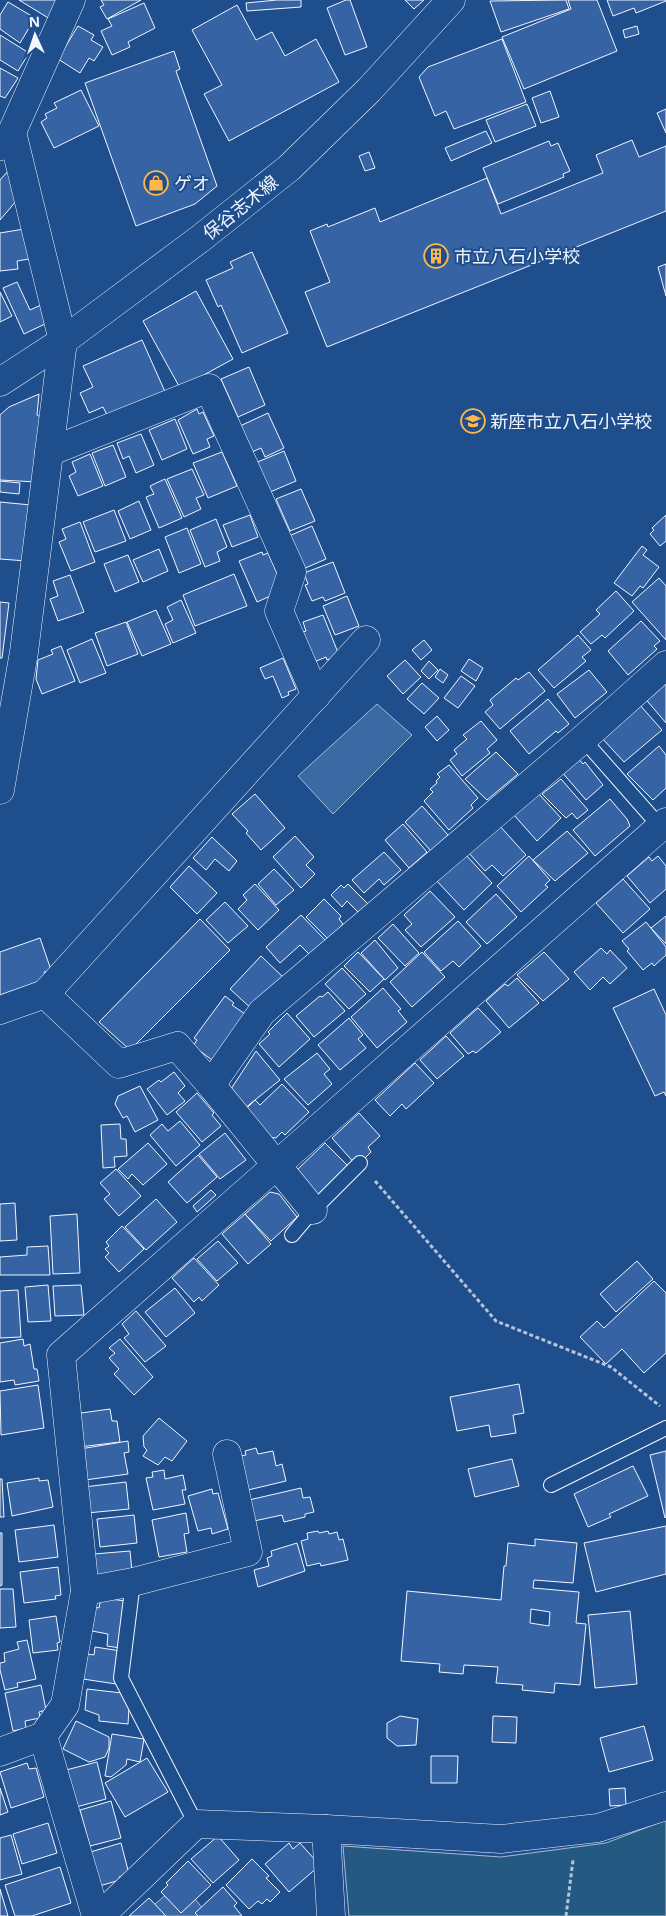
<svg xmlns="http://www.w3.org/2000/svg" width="666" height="1916" font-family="'Open Sans','Noto Sans JP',sans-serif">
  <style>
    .green { fill: #245a82; stroke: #a8bbd7 }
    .water { fill: #3b69a3; stroke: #a8bbd7 }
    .building { fill: #3563a3; stroke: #f2f6ff; fill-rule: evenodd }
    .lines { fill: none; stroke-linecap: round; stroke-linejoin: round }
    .lane-casing { stroke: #f2f6ff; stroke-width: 16 }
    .street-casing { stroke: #f2f6ff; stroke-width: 29 }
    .primary-casing { stroke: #f2f6ff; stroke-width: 29 }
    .path { stroke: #b3c4dc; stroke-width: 3; stroke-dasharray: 4 2.5; stroke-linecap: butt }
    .lane { stroke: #1f4e8c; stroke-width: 14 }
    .street { stroke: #1f4e8c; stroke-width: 28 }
    .primary { stroke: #1f4e8c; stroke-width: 28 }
    .labels { text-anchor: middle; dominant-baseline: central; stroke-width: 4; stroke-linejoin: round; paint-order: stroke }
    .poi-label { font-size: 18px; fill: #f2f6ff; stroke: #1f4e8c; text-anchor: start }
    .street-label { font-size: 18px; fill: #f2f6ff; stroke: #1f4e8c }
  </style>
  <rect width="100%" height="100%" fill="#1f4e8c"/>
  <!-- green -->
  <polygon class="green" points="666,1820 666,1916 349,1916 343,1846 501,1857 606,1843"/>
  <!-- water -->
  <g class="water">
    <polygon points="377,704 412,735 333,814 298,776"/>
    <polygon points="181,1882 209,1916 142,1916 142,1915"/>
  </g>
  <!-- building -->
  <g class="building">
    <polygon points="19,0 62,0 50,19"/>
    <polygon points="101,0 141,0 107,19 100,7 104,5"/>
    <polygon points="277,0 301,0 301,7 247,11 246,3"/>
    <polygon points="346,0 350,0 367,47 345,55 327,8"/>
    <polygon points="405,0 424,0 414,9"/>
    <polygon points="566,0 569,9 501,32 490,1"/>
    <polygon points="568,0 597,0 617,51 524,89 502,37 571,9"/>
    <polygon points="607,0 666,0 666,1 636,13 634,8 613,16"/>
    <polygon points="8,2 35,18 20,43 0,29 0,15"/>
    <polygon points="144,3 155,28 128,42 130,47 112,55 101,31 112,26 108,19"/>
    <polygon points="237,5 256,40 272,32 285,56 316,39 339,82 229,141 204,94 222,85 192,30"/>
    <polygon points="78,26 94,35 91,40 103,47 94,61 89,58 80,73 58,59"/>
    <polygon points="637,26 639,34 625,38 623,30"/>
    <polygon points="0,35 29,53 18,71 0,60"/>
    <polygon points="502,39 526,102 454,129 446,111 435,116 419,77 428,67"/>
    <polygon points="174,51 180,69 176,71 217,186 195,204 136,226 85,83"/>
    <polygon points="0,68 18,78 5,98 0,96"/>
    <polygon points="81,90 99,126 54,148 41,122 47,118 45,114 57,108 54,103"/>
    <polygon points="550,91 559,117 541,123 532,98"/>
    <polygon points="527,104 536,126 495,142 486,120"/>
    <polygon points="666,109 666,133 657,113"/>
    <polygon points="486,131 492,143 451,161 445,148"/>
    <polygon points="632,140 639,157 666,146 666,211 327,347 305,292 330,282 310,231 327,224 328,227 375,208 380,222 487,178 501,214 603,173 596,155"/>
    <polygon points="549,141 551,146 558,143 570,171 563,174 564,177 498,204 483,168"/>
    <polygon points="369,152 375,168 365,171 359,156"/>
    <polygon points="8,171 23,193 0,220 0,180"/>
    <polygon points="30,228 35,258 17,261 18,269 0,271 0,233"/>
    <polygon points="252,252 288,333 242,353 221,305 218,307 206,280 233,268 230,262"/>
    <polygon points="666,264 666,296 658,267"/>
    <polygon points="17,282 30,310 41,305 49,322 24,334 3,288"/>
    <polygon points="196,291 233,359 180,388 143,321"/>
    <polygon points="0,292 12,316 0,322"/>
    <polygon points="142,340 166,394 109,419 103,407 89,413 80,393 93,387 83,366"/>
    <polygon points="249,367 265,405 238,417 221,379"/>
    <polygon points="39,394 37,415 42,418 37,482 0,480 0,415 9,407"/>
    <polygon points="197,409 199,414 203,412 214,436 207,439 210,447 193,454 178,420"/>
    <polygon points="268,413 284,448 265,457 261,448 252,452 240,426"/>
    <polygon points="175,419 187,449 162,460 149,430"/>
    <polygon points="141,434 154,465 136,473 129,456 123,459 117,443"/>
    <polygon points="113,445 126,477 105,486 92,453"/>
    <polygon points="284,451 296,481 270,492 255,463"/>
    <polygon points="222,452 237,486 208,498 193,463"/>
    <polygon points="90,454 103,486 78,496 69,476 76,472 72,462"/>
    <polygon points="192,469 204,495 196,498 201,509 184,517 167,479"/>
    <polygon points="165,479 182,518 159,528 146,497 154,494 150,486"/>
    <polygon points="0,481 20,483 19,494 0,492"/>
    <polygon points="301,489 315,521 290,531 276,499"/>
    <polygon points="139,501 151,530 130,539 118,511"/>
    <polygon points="0,502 31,505 27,561 0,559"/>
    <polygon points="114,510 126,541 95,552 83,522"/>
    <polygon points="250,515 258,537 232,547 223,525"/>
    <polygon points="666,515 666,541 660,546 650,534 654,530 652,528"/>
    <polygon points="216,519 227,547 217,552 220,561 205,567 190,530"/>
    <polygon points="80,522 95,562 71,571 59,542 66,539 62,529"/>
    <polygon points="312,526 326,559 303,569 289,536"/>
    <polygon points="187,528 201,564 179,573 165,537"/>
    <polygon points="642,546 647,550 643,555 659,567 643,588 640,586 632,596 614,583"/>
    <polygon points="159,549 168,571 143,582 133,560"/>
    <polygon points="262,552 263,555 268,553 279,578 275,594 257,602 239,561"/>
    <polygon points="128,555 139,582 115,592 104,564"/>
    <polygon points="333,562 345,593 325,601 323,597 312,601 305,585 308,584 304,573"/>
    <polygon points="234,574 247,606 195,626 183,595"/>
    <polygon points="70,575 84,612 58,621 50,599 58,596 53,581"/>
    <polygon points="659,578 666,586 666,640 632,602"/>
    <polygon points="616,591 634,611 605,638 602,635 591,644 580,632 600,614 596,610"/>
    <polygon points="347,596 359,626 335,635 323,606"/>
    <polygon points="181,600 196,633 173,643 165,624 173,620 167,607"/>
    <polygon points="0,602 9,603 2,658 0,658"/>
    <polygon points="156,610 171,644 142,656 127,622"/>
    <polygon points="323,615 339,655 327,660 326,657 314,662 303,632 306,631 303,622"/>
    <polygon points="641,621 660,641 654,646 657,649 628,675 608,651"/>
    <polygon points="126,622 138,654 107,666 95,633"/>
    <polygon points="578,635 591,650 582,657 586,661 554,688 538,670"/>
    <polygon points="92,639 106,673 80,683 67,650"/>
    <polygon points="424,640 432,650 421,660 412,650"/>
    <polygon points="61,646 75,681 42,694 36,679 38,660 53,654 51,650"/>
    <polygon points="283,658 296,689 288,692 289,695 282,698 273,676 265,679 260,668"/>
    <polygon points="469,659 483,668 476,681 461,671"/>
    <polygon points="405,660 421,677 403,694 387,676"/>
    <polygon points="429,661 438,670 429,679 421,671"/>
    <polygon points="440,669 448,675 443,683 435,677"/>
    <polygon points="589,670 607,692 575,718 557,694"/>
    <polygon points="529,672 545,691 500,729 485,712 493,705 490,700 516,678 518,680"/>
    <polygon points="461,676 475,686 458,708 444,698"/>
    <polygon points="666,679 666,723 643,696"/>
    <polygon points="422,683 439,698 424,714 407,699"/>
    <polygon points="548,699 569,724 558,733 556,731 529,754 510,731"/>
    <polygon points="639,704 662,730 624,762 601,737"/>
    <polygon points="437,716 449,730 437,741 425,727"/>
    <polygon points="481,721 497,740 487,749 490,753 462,776 450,760 457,754 454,750 467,739 463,735"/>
    <polygon points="659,746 666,755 666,788 653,800 627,774"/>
    <polygon points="496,752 518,774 487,800 465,779"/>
    <polygon points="577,757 583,764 585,762 603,785 586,800 561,771"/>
    <polygon points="449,765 478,798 471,805 473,808 449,830 424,801 433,792 430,789 437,783 436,781 440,777 437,774"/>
    <polygon points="561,779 588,810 577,819 572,813 566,818 542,794"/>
    <polygon points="538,793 561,818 537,841 514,815"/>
    <polygon points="255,794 285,828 261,850 246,833 248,831 232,814"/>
    <polygon points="610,799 627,819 630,826 595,856 573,830"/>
    <polygon points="422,806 448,835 431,851 405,822"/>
    <polygon points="403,824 427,852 409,868 385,840"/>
    <polygon points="498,824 526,855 503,876 492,865 485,871 468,852"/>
    <polygon points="567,831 588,853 555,881 533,860"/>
    <polygon points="295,836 314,857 306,865 315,874 301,888 273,857"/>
    <polygon points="212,837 237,861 229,871 215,859 206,870 193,858"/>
    <polygon points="384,852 401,870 384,885 379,879 364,893 352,880"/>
    <polygon points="464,853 492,883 464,910 435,879"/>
    <polygon points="529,856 550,880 545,885 548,887 521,912 497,886"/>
    <polygon points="658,856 666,866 666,889 650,903 627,876 649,857 652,861"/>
    <polygon points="189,866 217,893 197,914 170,887"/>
    <polygon points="274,869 294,890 276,905 258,884"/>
    <polygon points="623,879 650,909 623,933 596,903"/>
    <polygon points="255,884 279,910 258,930 238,909 247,900 243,895"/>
    <polygon points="348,884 368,904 359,913 347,901 342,907 331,895 341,885 344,888"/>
    <polygon points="430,891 455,917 421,947 405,930 412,924 404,915"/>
    <polygon points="496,894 517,917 487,944 466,922"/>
    <polygon points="324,899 341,916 339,919 343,924 328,939 306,917"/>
    <polygon points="225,902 248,926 228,943 206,920"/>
    <polygon points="301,915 328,943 312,957 300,945 280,963 266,947"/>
    <polygon points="666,916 666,944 651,928"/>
    <polygon points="200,919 230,950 130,1050 99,1022"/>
    <polygon points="458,921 481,946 459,967 453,961 441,971 424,952"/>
    <polygon points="646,922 666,947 666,955 654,966 652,963 643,970 627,951 629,949 622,941"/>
    <polygon points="393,924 419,953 405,966 378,938"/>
    <polygon points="40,938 51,970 44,972 46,979 0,995 0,952"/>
    <polygon points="375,940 398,968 385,980 361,953"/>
    <polygon points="601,948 607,954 610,950 627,968 610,984 603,977 590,990 574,972"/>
    <polygon points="358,952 384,979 370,992 344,966"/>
    <polygon points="422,952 445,977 412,1007 390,982"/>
    <polygon points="544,952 569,979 543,1001 517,975"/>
    <polygon points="261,956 284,978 254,1011 230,989"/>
    <polygon points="342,968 366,994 349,1009 325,984"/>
    <polygon points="517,978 539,1003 509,1028 486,1001 505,984 508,986"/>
    <polygon points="383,988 401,1009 398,1011 407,1022 377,1048 351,1017"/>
    <polygon points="654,989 666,1015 666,1096 664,1092 655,1096 613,1008"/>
    <polygon points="328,992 345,1011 314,1037 296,1016 320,996 322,997"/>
    <polygon points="225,996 234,1003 232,1005 245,1014 215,1062 193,1046 197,1040 194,1038"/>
    <polygon points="478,1008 501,1032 476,1053 473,1051 468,1054 450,1033"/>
    <polygon points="287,1013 310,1039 279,1067 259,1044 270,1034 268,1032"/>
    <polygon points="349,1018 363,1035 358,1039 366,1048 340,1070 318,1045"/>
    <polygon points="446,1036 464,1056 437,1079 420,1060"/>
    <polygon points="256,1051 280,1080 245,1108 229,1092"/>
    <polygon points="317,1053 330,1069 324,1074 332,1084 308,1105 284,1079"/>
    <polygon points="415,1063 434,1083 406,1109 402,1104 390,1116 375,1100"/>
    <polygon points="174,1072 185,1086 178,1093 185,1101 167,1115 147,1089 159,1080 161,1082"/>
    <polygon points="282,1084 309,1112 285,1135 282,1132 276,1138 266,1137 242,1113 255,1100 260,1105"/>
    <polygon points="140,1086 158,1120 135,1132 127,1116 123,1118 115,1104 118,1096"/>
    <polygon points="197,1093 214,1113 212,1115 221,1126 202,1142 176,1112"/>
    <polygon points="359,1113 380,1136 368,1147 371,1152 357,1166 332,1138"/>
    <polygon points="180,1121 200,1145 176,1166 150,1135 162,1124 168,1131"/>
    <polygon points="120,1124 121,1139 126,1139 127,1156 114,1157 115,1167 103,1168 101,1125"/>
    <polygon points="225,1133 246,1160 220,1179 199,1154"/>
    <polygon points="148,1143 167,1164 143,1185 132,1174 128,1179 118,1169"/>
    <polygon points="325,1143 350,1168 318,1198 297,1170"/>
    <polygon points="198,1155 217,1177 187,1203 168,1182"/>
    <polygon points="116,1169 141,1196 119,1216 104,1199 110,1194 100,1183"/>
    <polygon points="211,1190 216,1195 197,1212 193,1206"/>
    <polygon points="270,1192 279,1194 297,1217 271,1241 245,1214"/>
    <polygon points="156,1199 177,1222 146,1250 125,1227"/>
    <polygon points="15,1203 17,1240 0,1241 0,1204"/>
    <polygon points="77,1214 80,1273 53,1274 50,1216"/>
    <polygon points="245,1214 271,1244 248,1264 222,1234"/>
    <polygon points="122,1226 144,1249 119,1272 105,1257 109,1253 105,1249 109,1246 106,1242"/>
    <polygon points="218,1241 238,1263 217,1281 197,1259"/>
    <polygon points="48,1246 50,1275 0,1275 0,1257 27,1255 27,1247"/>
    <polygon points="194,1258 219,1285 202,1301 199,1297 194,1302 172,1278"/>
    <polygon points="637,1261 653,1279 616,1312 600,1294"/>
    <polygon points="654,1281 666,1293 666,1353 644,1373 622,1349 606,1364 580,1337 597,1321 604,1328"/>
    <polygon points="48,1285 51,1321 28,1322 25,1287"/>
    <polygon points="81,1285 84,1315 55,1316 53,1286"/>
    <polygon points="175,1288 195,1313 166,1337 145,1312"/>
    <polygon points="18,1290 21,1337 0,1338 0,1291"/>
    <polygon points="136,1311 166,1346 145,1362 124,1338 129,1334 122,1324"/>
    <polygon points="23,1339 24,1346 30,1344 34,1369 37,1369 39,1381 15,1385 14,1380 0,1382 0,1343"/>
    <polygon points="120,1339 153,1377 134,1395 114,1374 119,1369 109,1358 115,1353 109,1348"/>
    <polygon points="519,1384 524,1413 513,1415 516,1433 491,1437 489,1425 457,1431 450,1397"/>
    <polygon points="38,1385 44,1428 1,1435 0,1391"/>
    <polygon points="110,1409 112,1421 117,1421 120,1442 79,1447 74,1414"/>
    <polygon points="159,1418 187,1441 172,1461 165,1457 158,1465 143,1456 147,1450 144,1447 143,1436"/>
    <polygon points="128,1441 129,1452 124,1453 128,1474 85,1480 80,1449"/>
    <polygon points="256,1448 258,1454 273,1451 276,1466 282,1464 286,1481 248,1490 240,1456 246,1455 245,1451"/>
    <polygon points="666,1451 666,1517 665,1518 650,1455"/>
    <polygon points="512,1459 519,1486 475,1497 468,1469"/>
    <polygon points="633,1466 648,1496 609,1514 611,1517 588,1527 574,1494"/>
    <polygon points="164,1470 165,1479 183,1475 186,1490 182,1490 185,1504 153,1510 146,1478 153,1477 152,1472"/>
    <polygon points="39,1478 39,1481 48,1480 53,1507 12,1516 7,1483"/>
    <polygon points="0,1479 2,1479 4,1517 0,1517"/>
    <polygon points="126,1482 129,1509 87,1513 84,1487"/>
    <polygon points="301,1488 303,1498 310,1497 314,1512 305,1514 305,1517 284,1522 282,1515 254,1521 249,1500"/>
    <polygon points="212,1489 213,1494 218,1493 228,1529 212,1534 211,1528 198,1531 188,1496"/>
    <polygon points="186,1513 189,1533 184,1534 187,1552 159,1557 152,1520"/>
    <polygon points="134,1515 137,1543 100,1547 97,1519"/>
    <polygon points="54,1525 58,1557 19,1562 15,1530"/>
    <polygon points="666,1526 666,1574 596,1592 584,1543"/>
    <polygon points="318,1531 319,1533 328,1531 329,1534 337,1532 339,1540 343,1539 348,1560 321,1566 320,1563 307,1566 301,1541 308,1539 307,1533"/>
    <polygon points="0,1533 2,1533 2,1585 0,1586"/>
    <path d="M535,1539L577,1543L573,1583L534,1580L533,1588L579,1592L576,1623L586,1624L580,1685L555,1683L554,1693L522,1690L523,1685L496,1683L498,1667L464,1665L463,1674L439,1672L440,1664L401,1661L407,1591L501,1600L504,1566H506L508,1543L535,1546ZM531,1609L550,1612L549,1626L530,1623Z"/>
    <polygon points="297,1543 305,1571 258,1587 254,1570 269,1566 267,1558 272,1556 271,1551"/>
    <polygon points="130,1551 132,1572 96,1576 94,1554"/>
    <polygon points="58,1567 61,1595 55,1596 56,1599 24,1603 20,1572"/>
    <polygon points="0,1589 13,1589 16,1627 0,1628"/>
    <polygon points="101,1598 126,1601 120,1648 107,1646 108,1634 92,1631 95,1607 99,1608"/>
    <polygon points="630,1611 637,1684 595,1688 588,1615"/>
    <polygon points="56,1616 60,1642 57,1643 58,1650 33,1653 29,1620"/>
    <polygon points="27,1640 36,1679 17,1683 18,1687 5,1690 0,1670 0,1663 5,1662 4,1653 19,1649 17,1642"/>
    <polygon points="95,1647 121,1651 116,1684 83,1679 87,1654 94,1655"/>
    <polygon points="41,1685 46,1710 39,1712 40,1718 25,1721 26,1728 13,1731 5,1693"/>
    <polygon points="87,1689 122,1693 129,1708 128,1724 99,1721 99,1715 85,1710"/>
    <polygon points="400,1716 418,1719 416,1745 397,1746 387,1738 387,1723"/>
    <polygon points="493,1716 517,1717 516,1743 492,1742"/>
    <polygon points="76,1721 109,1737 109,1748 105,1757 89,1762 63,1749"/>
    <polygon points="644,1726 653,1760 609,1772 600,1738"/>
    <polygon points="112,1734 144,1739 140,1762 127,1759 126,1765 111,1777 105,1776"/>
    <polygon points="431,1756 458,1756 457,1783 431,1783"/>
    <polygon points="147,1758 168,1792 125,1817 105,1783"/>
    <polygon points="97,1762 106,1799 76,1807 66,1770"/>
    <polygon points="27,1763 29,1769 36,1768 44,1797 11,1808 0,1772"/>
    <polygon points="0,1788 8,1812 0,1815"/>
    <polygon points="625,1788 626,1805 610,1806 609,1789"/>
    <polygon points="111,1801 121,1838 90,1846 80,1810"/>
    <polygon points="48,1823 57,1853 22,1864 13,1834"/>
    <polygon points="11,1835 22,1874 0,1880 0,1838"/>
    <polygon points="218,1836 239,1860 213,1883 191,1859"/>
    <polygon points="121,1843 129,1874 119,1877 120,1880 96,1887 87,1853"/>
    <polygon points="289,1843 293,1849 300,1843 316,1861 318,1867 289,1892 265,1864"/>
    <polygon points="252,1859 269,1876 266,1878 280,1892 270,1902 267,1899 262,1904 258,1901 249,1909 226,1885"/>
    <polygon points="188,1861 211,1885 181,1913 161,1892 168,1885 166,1883"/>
    <polygon points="60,1867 71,1903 32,1916 15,1916 5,1885"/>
    <polygon points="223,1887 237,1903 234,1906 242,1916 198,1916 195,1913"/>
    <polygon points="0,1889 8,1916 0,1916"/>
    <polygon points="149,1898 166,1916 129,1916"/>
  </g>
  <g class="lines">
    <!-- lane casing -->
    <g class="lane-casing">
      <g id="lane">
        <polyline points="583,739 663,830"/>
        <polyline points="292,1235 313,1210 360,1163"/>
        <polyline points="551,1485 666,1428"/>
        <polyline points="133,1582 121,1678 196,1824"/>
      </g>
    </g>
    <!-- street casing -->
    <g class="street-casing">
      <g id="street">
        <polyline points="1,146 12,132 71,0"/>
        <polyline points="49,452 209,388 292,572 279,611 316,696"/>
        <polyline points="0,790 24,652 63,341 12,132"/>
        <polyline points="45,994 366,640"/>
        <polyline points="0,1010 45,994 119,1064 177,1046 211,1085 313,1210"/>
        <polyline points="211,1085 262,1012 583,739 666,665"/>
        <polyline points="85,1591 133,1582 248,1552 227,1454"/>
        <polyline points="43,1736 96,1916"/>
        <polyline points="0,1752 43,1736 65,1705 85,1591 61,1355 666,822"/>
        <polyline points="326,1829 331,1916"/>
        <polyline points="100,1916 196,1824 326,1829 501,1839 598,1828 666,1806"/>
      </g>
    </g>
    <!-- primary casing -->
    <g class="primary-casing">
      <polyline id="primary" points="0,382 63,341 201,238 289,168 369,90 451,0"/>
    </g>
    <!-- path -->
    <g class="path">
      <polyline points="375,1181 496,1321 611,1367 660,1406"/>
      <polyline points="566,1916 573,1860"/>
    </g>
    <!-- lane -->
    <use href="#lane" class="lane"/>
    <!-- street -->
    <use href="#street" class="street"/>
    <!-- primary -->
    <use href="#primary" class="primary"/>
  </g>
  <!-- icons -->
  <defs>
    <g id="shop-ring" transform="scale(1.25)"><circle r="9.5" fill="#1f4e8c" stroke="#ffb74d" stroke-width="1.5"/><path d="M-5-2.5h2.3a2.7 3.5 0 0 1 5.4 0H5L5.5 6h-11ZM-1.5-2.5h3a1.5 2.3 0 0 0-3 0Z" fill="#ffb74d"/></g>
    <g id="building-ring" transform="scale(1.25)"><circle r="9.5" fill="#1f4e8c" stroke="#ffb74d" stroke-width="1.5"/><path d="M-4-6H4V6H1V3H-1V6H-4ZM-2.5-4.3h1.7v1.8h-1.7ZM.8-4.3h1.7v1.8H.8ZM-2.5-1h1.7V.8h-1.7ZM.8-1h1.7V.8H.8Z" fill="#ffb74d"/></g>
    <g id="school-ring" transform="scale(1.25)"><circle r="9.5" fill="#1f4e8c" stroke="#ffb74d" stroke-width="1.5"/><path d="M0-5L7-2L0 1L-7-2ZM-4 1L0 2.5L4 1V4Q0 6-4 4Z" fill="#ffb74d"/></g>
  </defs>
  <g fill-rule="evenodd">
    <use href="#shop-ring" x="156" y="183"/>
    <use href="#building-ring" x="436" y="256"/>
    <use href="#school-ring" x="473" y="421"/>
  </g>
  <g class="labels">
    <!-- poi labels -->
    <g class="poi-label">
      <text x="174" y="183">ゲオ</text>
      <text x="454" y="256">市立八石小学校</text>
      <text x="490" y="421">新座市立八石小学校</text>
    </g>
    <!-- street labels -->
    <g class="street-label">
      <text transform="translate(240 207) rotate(-39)">保谷志木線</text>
    </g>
  </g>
  <!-- north arrow -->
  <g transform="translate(35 35) rotate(357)" stroke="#1f4e8c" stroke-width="4" paint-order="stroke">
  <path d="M0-4L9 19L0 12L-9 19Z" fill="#f2f6ff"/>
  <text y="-8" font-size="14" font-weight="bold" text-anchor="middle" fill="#f2f6ff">N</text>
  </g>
</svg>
